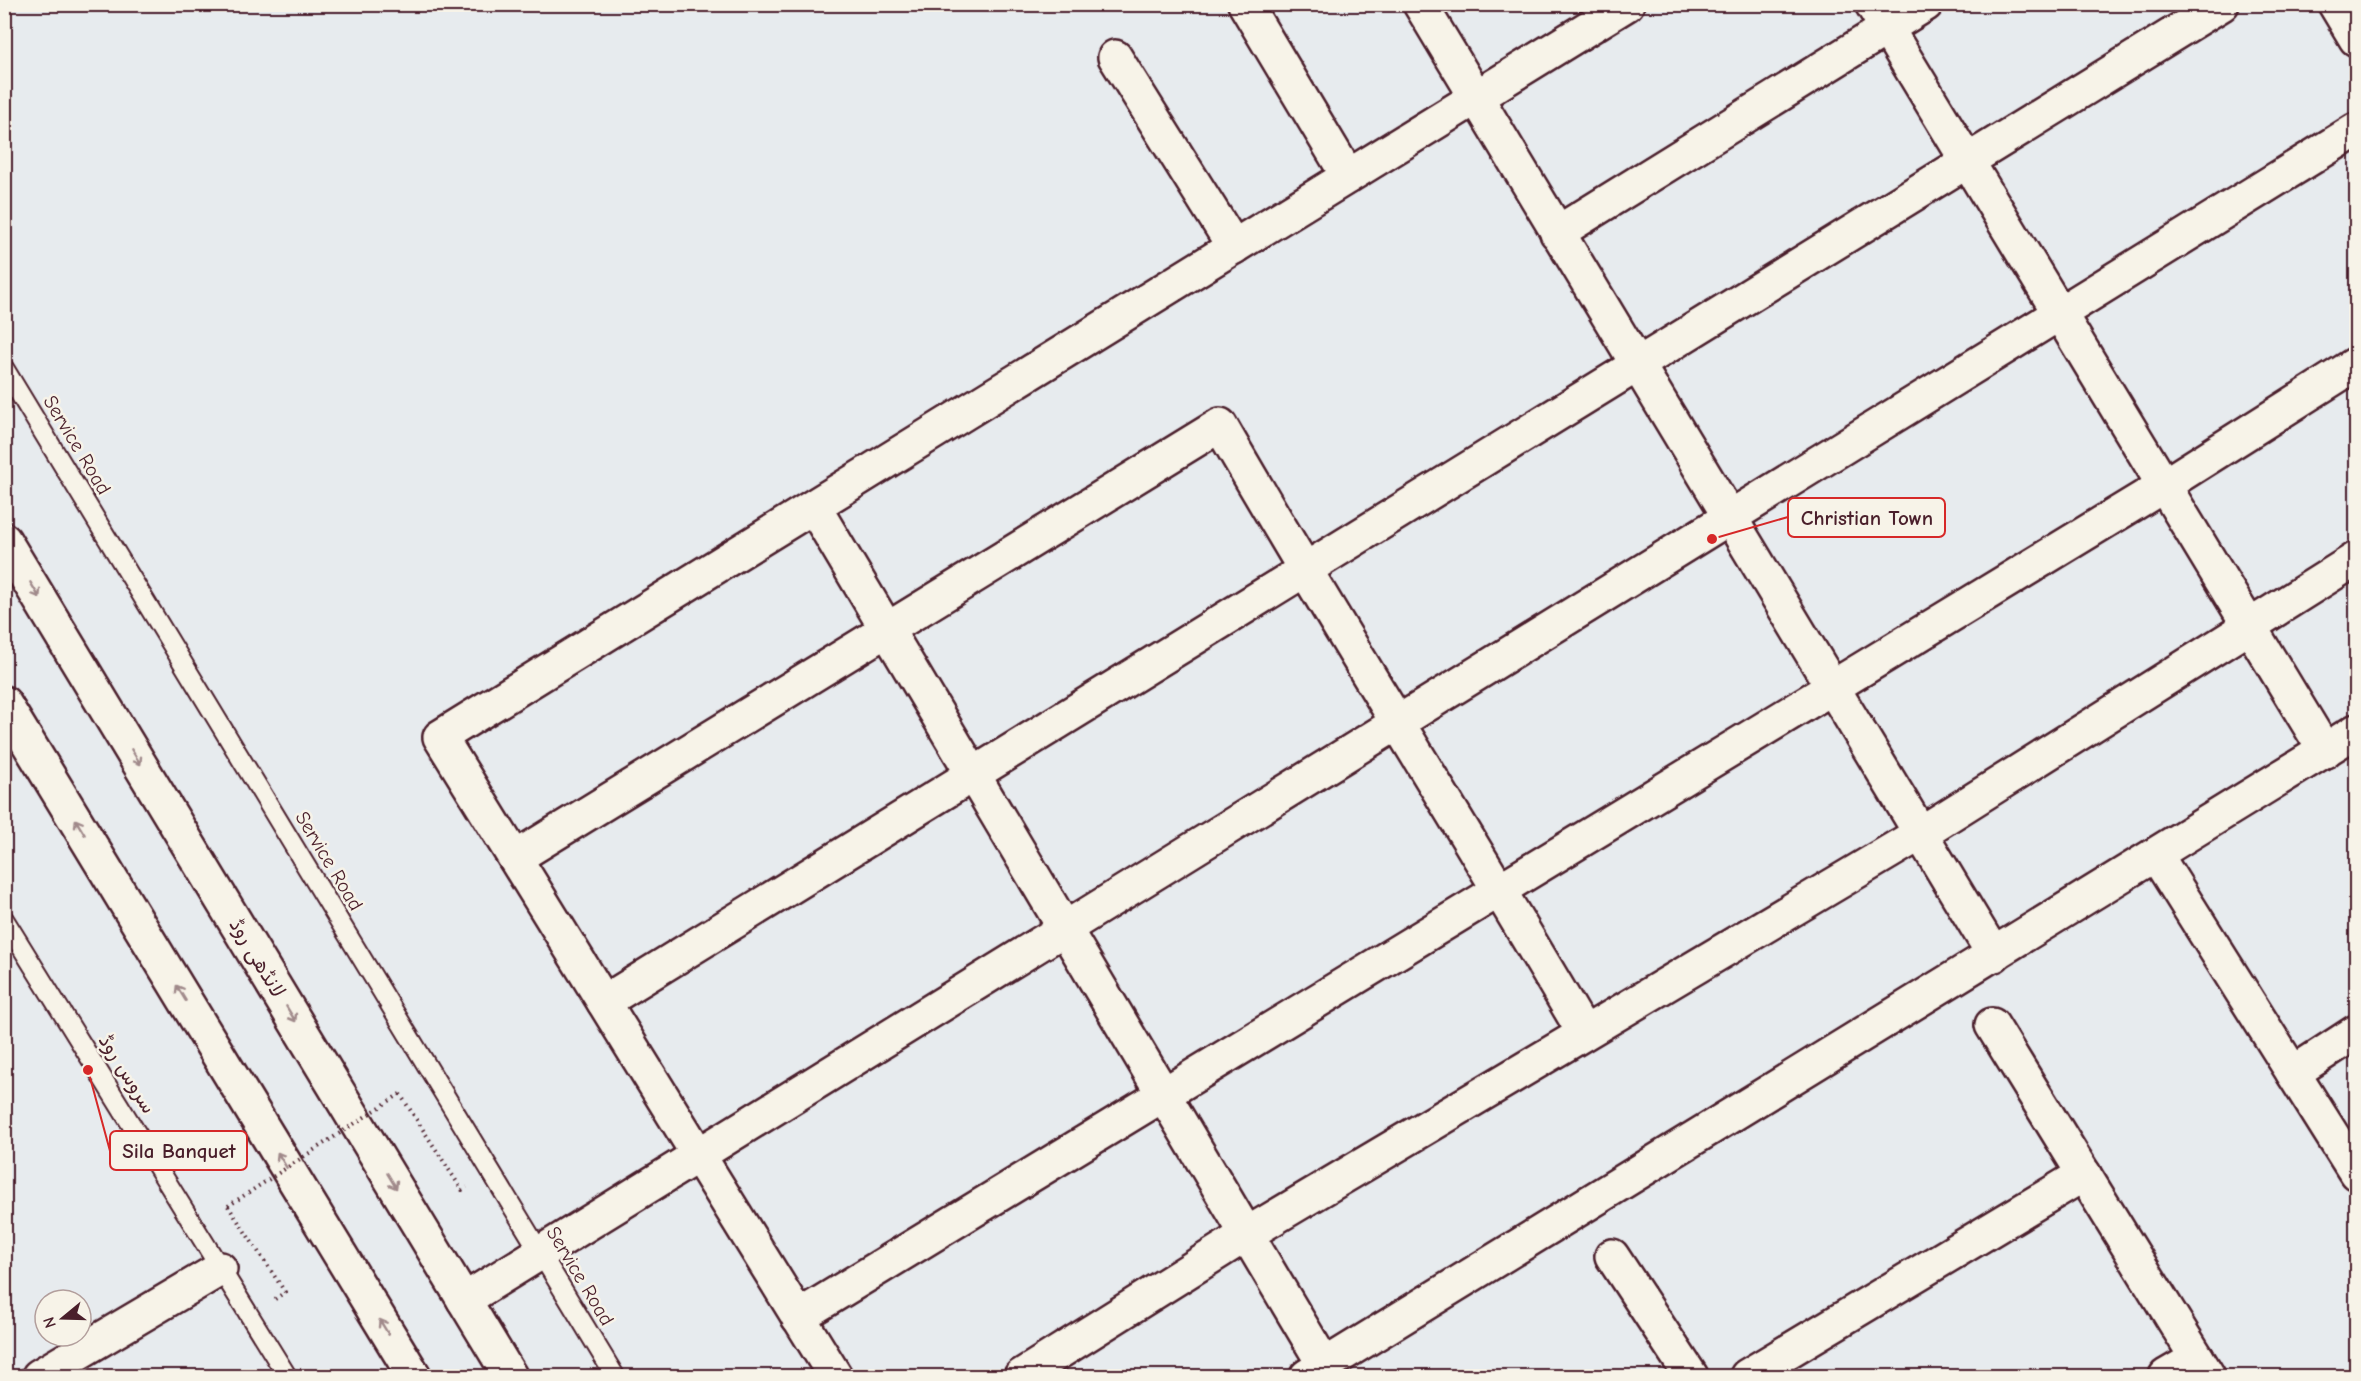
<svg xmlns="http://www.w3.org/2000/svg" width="2361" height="1381" font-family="'Comic Neue','Playpen Sans Arabic',sans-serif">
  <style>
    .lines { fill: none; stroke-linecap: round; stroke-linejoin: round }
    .service-casing { stroke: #4a1f2b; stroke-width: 22 }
    .minor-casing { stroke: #4a1f2b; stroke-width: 38 }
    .primary-casing { stroke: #4a1f2b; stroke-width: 38 }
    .path { stroke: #4a1f2b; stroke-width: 4; stroke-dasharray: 1.5 4.5; stroke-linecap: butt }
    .service { stroke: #f7f3e8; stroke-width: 18 }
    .minor { stroke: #f7f3e8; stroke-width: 33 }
    .primary { stroke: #f7f3e8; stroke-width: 33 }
    .path-bridge { stroke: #4a1f2b; stroke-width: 4; stroke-dasharray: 1.5 4.5; stroke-linecap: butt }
    .oneway { stroke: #a0898a }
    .labels { text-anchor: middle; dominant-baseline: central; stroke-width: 5; stroke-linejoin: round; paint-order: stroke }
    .street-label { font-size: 20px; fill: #4a1f2b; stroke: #f7f3e8 }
    .leader { fill: none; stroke: #d62828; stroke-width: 2 }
    .callout-dot { fill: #d62828; stroke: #f7f3e8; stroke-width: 2 }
    .callout { fill: #f7f3e8; stroke: #d62828; stroke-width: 2 }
    .callout-label { font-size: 21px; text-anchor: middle; font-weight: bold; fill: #4a1f2b }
  </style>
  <rect width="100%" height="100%" fill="#e7ebee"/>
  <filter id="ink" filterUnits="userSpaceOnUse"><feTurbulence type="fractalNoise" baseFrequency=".0167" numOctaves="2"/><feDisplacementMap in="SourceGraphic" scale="12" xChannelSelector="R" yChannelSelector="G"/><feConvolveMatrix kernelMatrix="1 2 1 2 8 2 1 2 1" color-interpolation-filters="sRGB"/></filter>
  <g filter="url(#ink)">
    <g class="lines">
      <!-- service casing -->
      <g class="service-casing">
        <g id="service">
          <polyline points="4,368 615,1376"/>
          <polyline points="4,919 287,1376"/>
        </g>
      </g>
      <!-- minor casing -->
      <g class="minor-casing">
        <g id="minor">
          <polyline points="1245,4 1348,176"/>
          <polyline points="1420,4 1994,955"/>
          <polyline points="1872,4 2325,751"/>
          <polyline points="2335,4 2356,39"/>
          <polyline points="1115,57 1234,247"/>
          <polyline points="1557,233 1926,4"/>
          <polyline points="814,507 1325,1366"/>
          <polyline points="2156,855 2293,1073 2356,1032"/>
          <path d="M515,858L1220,425C1338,630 1465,829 1584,1033"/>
          <polyline points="604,1002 2222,4"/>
          <polyline points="1992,1025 2208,1376"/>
          <polyline points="2293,1073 2356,1173"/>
          <polyline points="1612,1256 1691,1376"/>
          <polyline points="464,1300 2356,130"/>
          <polyline points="798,1317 2163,486 2356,364"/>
          <polyline points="39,1376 220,1269"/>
          <polyline points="835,1376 440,737 1627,4"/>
          <polyline points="1021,1376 1247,1234 1921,833 2356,559"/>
          <polyline points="1307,1376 2356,731"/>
          <polyline points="1747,1376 2084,1174"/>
          <polyline points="2166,1376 2197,1358"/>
        </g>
      </g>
      <!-- primary casing -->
      <g class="primary-casing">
        <g id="primary">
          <polyline points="4,540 510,1376"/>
          <polyline points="4,703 414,1376"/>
        </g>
      </g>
      <!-- path -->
      <g class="path">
        <polyline points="400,1094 462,1190 467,1187"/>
        <polyline points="228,1206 285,1292 275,1299"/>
      </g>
      <!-- service -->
      <use href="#service" class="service"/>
      <!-- minor -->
      <use href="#minor" class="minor"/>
      <!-- primary -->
      <use href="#primary" class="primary"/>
      <!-- path-bridge -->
      <polyline class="path-bridge" points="228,1206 400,1094"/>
    </g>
    <!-- one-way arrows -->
    <defs><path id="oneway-shaft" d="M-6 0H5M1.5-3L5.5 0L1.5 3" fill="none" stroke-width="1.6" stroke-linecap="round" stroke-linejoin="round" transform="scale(1.5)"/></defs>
    <g class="oneway">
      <use href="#oneway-shaft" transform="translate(35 590) rotate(59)"/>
      <use href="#oneway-shaft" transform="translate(136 757) rotate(59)"/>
      <use href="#oneway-shaft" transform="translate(80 827) rotate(-121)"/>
      <use href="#oneway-shaft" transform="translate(181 993) rotate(-121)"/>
      <use href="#oneway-shaft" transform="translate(291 1014) rotate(59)"/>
      <use href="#oneway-shaft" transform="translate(282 1160) rotate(-121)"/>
      <use href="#oneway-shaft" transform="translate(392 1181) rotate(59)"/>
      <use href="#oneway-shaft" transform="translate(384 1327) rotate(-121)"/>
    </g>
  </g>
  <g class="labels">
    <!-- street labels -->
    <g class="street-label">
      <text transform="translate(77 445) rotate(59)">Service Road</text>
      <text transform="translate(329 861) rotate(59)">Service Road</text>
      <text transform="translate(257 958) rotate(59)">لانڈھی روڈ</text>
      <text transform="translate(127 1074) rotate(58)">سروس روڈ</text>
      <text transform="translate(580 1276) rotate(59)">Service Road</text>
    </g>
  </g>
  <!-- callouts -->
  <path class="leader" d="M1712 539L1788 517M88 1070L110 1151"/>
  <g class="callout-dot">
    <circle cx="1712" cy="539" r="6"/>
    <circle cx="88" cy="1070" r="6"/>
  </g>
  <g class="callout">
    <rect x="1788" y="498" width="157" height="39" rx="6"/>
    <rect x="110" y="1131" width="137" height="39" rx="6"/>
  </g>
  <g class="callout-label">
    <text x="1867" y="525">Christian Town</text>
    <text x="179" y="1158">Sila Banquet</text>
  </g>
  <!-- margin -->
  <rect width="2361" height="1381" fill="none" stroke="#f7f3e8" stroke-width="24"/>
  <rect x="12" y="12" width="2337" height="1357" fill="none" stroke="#4a1f2b" stroke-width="2" filter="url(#ink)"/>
  <!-- north arrow -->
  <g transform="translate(63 1318) rotate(251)"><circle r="28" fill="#f7f3e8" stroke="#b29e9c" stroke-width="1.5"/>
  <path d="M0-4.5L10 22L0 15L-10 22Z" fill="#4a1f2b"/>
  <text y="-9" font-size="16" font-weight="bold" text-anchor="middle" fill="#4a1f2b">N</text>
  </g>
</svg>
